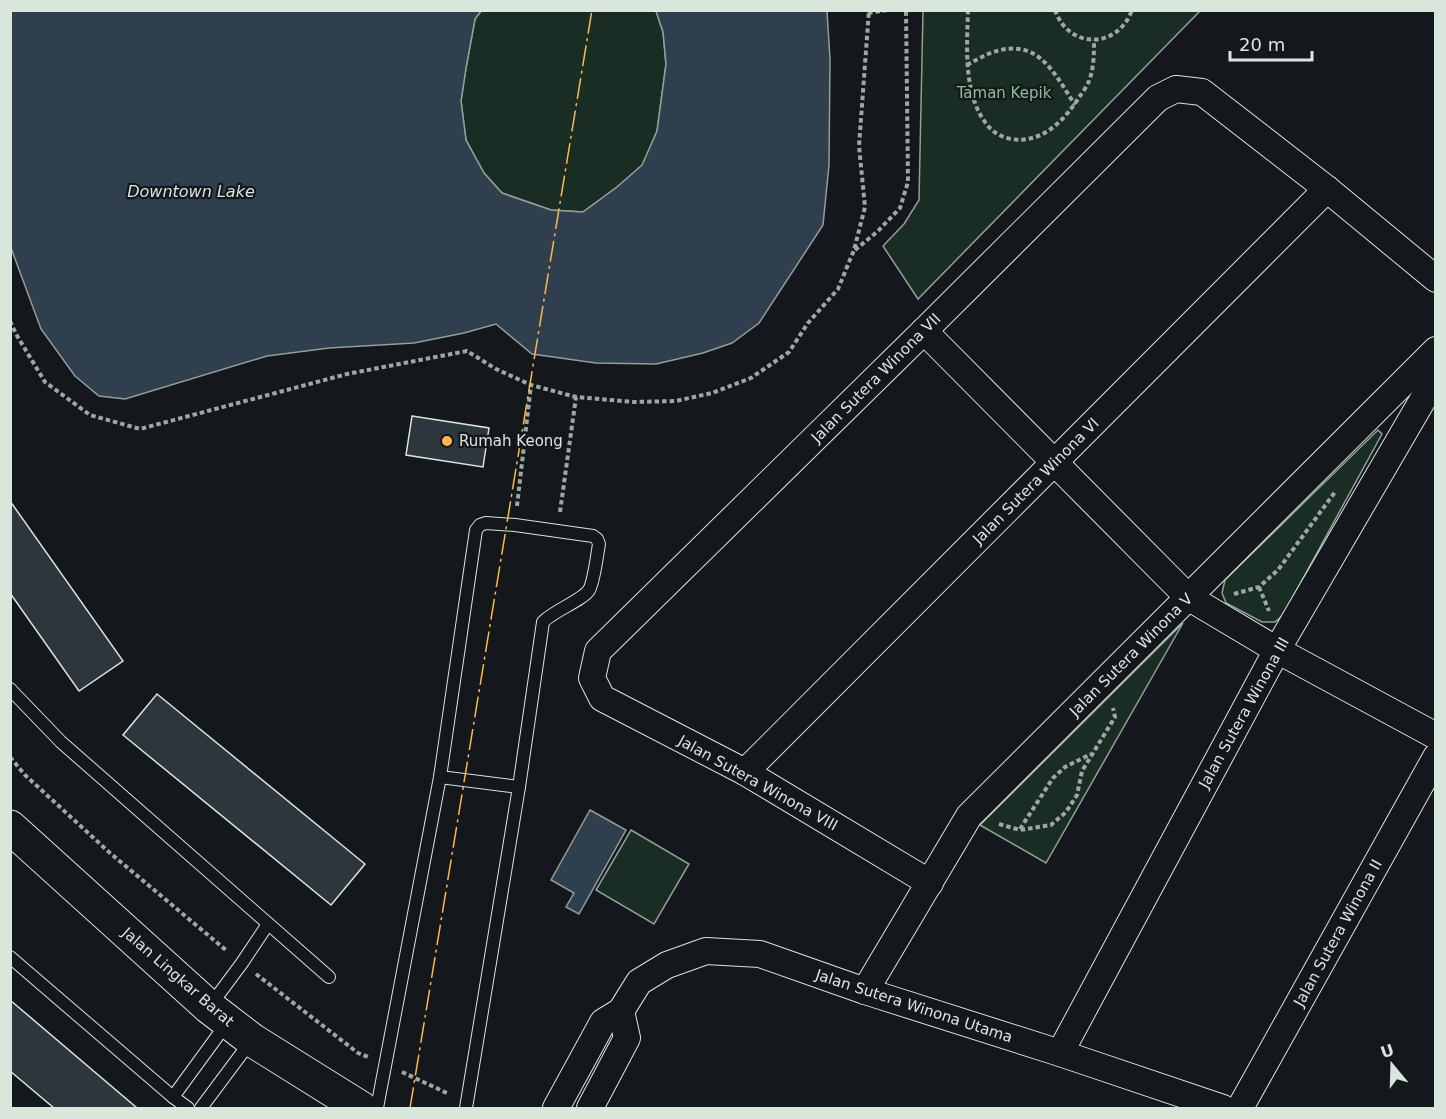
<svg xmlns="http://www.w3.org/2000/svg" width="1446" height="1119" font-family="'DejaVu Sans',sans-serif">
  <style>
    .green { fill: #1a2d24; stroke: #939e99; stroke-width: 1.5 }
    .water { fill: #2f3f4d; stroke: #939e99; stroke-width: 1.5 }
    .building { fill: #2c363c; stroke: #d8e6dc; stroke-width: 1.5 }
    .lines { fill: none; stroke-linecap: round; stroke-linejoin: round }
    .lane-casing { stroke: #d8e6dc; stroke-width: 14 }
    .street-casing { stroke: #d8e6dc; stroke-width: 28 }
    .secondary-casing { stroke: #d8e6dc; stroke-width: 35 }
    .path { stroke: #9da8a2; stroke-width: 4; stroke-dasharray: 4.5 3; stroke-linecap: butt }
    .lane { stroke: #14181c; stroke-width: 12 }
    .street { stroke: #14181c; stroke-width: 26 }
    .secondary { stroke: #14181c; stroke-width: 33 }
    .power { stroke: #ffb74d; stroke-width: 1.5; stroke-dasharray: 21 4.5 3 4.5; stroke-linecap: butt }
    .poi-dot { fill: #ffb74d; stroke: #14181c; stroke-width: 2 }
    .labels { text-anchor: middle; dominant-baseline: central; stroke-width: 4.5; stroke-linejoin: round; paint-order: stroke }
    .park-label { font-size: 15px; fill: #8ac095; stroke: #14181c }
    .street-label { font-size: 15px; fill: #d8e6dc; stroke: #14181c }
    .poi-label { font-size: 15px; fill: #d8e6dc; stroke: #14181c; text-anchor: start }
    .water-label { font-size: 16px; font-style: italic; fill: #d8e6dc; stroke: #14181c }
  </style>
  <rect width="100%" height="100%" fill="#14181c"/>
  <!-- green -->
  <g class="green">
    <polygon points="481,11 656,11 663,32 666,64 657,131 643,165 617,187 583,212 551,210 502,193 484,173 466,140 461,101 466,68 475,19"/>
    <polygon points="1198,11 1199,12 918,299 883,246 904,224 919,200 923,11"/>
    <polygon points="1378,430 1382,434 1283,615 1275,622 1262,622 1226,603 1222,593 1225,580"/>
    <polygon points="1183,623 1046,863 980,825"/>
    <polygon points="631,830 689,864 654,924 596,890"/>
  </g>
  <!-- water -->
  <g class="water">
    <polygon points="11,10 481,11 475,19 466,68 461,101 466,140 484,173 502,193 551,210 583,212 617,187 642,165 657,131 666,64 663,32 656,11 827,11 830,59 829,165 823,225 759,323 732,343 703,353 656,364 596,363 532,354 496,324 464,333 414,343 329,348 267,356 125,399 99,396 75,376 41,329 11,248"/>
    <polygon points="590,810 626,830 579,914 566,907 574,893 551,880"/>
  </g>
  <!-- building -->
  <g class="building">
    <polygon points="412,416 489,428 483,467 406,455"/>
    <polygon points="10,501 123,661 79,691 10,593"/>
    <polygon points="157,694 365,864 331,905 123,735"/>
    <polygon points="10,1000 137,1108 54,1108 10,1071"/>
  </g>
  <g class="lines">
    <!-- lane casing -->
    <g class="lane-casing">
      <g id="lane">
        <polyline points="10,689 61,742 329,977"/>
        <polyline points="440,777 519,787"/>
        <polyline points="10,957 173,1097 188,1108"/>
        <polyline points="210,1006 242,963 268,924"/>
        <polyline points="173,1097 227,1023"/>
        <polyline points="201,1108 251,1041"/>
        <path d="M377,1108L440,777L476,530L480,525L486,523L515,525L593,536L597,539L599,544C597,555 594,582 589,590C583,600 553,611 543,622L519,787L466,1108"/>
      </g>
    </g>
    <!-- street casing -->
    <g class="street-casing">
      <g id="street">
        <polyline points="924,331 1188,597 1277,650 1436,736"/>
        <polyline points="745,772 1327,189"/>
        <polyline points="930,883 745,772 602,698 592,678 598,651 924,331 1158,98 1176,89 1202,92 1327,189 1436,279"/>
        <polyline points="865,991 969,816 1436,350"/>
        <polyline points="1060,1053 1277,650 1436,377"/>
        <polyline points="556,1108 603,1022 621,1011 639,982 667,965 706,951 760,954 865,991 1060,1053 1223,1108"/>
        <polyline points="590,1108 627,1038 621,1011"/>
        <polyline points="1240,1108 1436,757"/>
      </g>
    </g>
    <!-- secondary casing -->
    <g class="secondary-casing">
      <polyline id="secondary" points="10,827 209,1007 252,1040 361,1108"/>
    </g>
    <!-- path -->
    <g class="path">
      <path d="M968,10C967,45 963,92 985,122C991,131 1000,137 1011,139C1042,144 1064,121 1080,96C1083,92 1087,86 1089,81C1094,68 1094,54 1094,40"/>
      <path d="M1055,10C1069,50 1118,49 1132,10"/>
      <polyline points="868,13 888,10"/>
      <path d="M967,65C974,61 981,57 988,54C1036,35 1052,69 1075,105"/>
      <polyline points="855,250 878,231 900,208 908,182 906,10"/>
      <polyline points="10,321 16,334 45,382 90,415 140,429 347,374 467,351 496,369 531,385 576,397 634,402 676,401 712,393 751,378 789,352 808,323 838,289 854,250 865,207 859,146 869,10"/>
      <polyline points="517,506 531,385"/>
      <polyline points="560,512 576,397"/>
      <polyline points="1259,587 1269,611"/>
      <polyline points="1234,594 1259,587 1278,570 1335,492"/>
      <polyline points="10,757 25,775 110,853 227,951"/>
      <polyline points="999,824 1020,830 1051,825 1066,812 1077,795 1082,771 1115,717 1113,708"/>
      <polyline points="1020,829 1053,778 1065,767 1091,754"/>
      <polyline points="256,974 358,1053 368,1057"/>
      <polyline points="402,1072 449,1094"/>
    </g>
    <!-- lane -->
    <use href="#lane" class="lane"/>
    <!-- street -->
    <use href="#street" class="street"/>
    <!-- secondary -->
    <use href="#secondary" class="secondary"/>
    <!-- power -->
    <polyline class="power" points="410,1108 592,10"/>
  </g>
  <!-- markers -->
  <circle class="poi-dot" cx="447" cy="441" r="6"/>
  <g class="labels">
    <!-- park labels -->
    <g class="park-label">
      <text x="1004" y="93">Taman Kepik</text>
    </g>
    <!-- street labels -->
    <g class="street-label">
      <text transform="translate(876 378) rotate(-45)">Jalan Sutera Winona VII</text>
      <text transform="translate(1036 481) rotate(-45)">Jalan Sutera Winona VI</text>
      <text transform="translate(1131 655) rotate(-45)">Jalan Sutera Winona V</text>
      <text transform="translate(1244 713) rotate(-61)">Jalan Sutera Winona III</text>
      <text transform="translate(758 783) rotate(29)">Jalan Sutera Winona VIII</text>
      <text transform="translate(1338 933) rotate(-61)">Jalan Sutera Winona II</text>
      <text transform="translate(178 977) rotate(41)">Jalan Lingkar Barat</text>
      <text transform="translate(914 1006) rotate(18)">Jalan Sutera Winona Utama</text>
    </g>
    <!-- poi labels -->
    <g class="poi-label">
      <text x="459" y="441">Rumah Keong</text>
    </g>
    <!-- water labels -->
    <g class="water-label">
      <text x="191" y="191">Downtown Lake</text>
    </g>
  </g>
  <!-- border -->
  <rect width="1446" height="1119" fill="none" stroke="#d8e6dc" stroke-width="24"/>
  <!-- north arrow -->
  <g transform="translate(1392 1065) rotate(341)" stroke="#14181c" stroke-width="4.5" paint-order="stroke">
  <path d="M0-4.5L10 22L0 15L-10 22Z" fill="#d8e6dc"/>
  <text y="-9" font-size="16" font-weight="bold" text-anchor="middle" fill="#d8e6dc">U</text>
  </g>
  <!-- scale -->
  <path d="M1230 51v9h82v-9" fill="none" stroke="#d8e6dc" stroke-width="3"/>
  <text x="1239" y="51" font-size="18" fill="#d8e6dc" stroke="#14181c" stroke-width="4.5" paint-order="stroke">20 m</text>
</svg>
